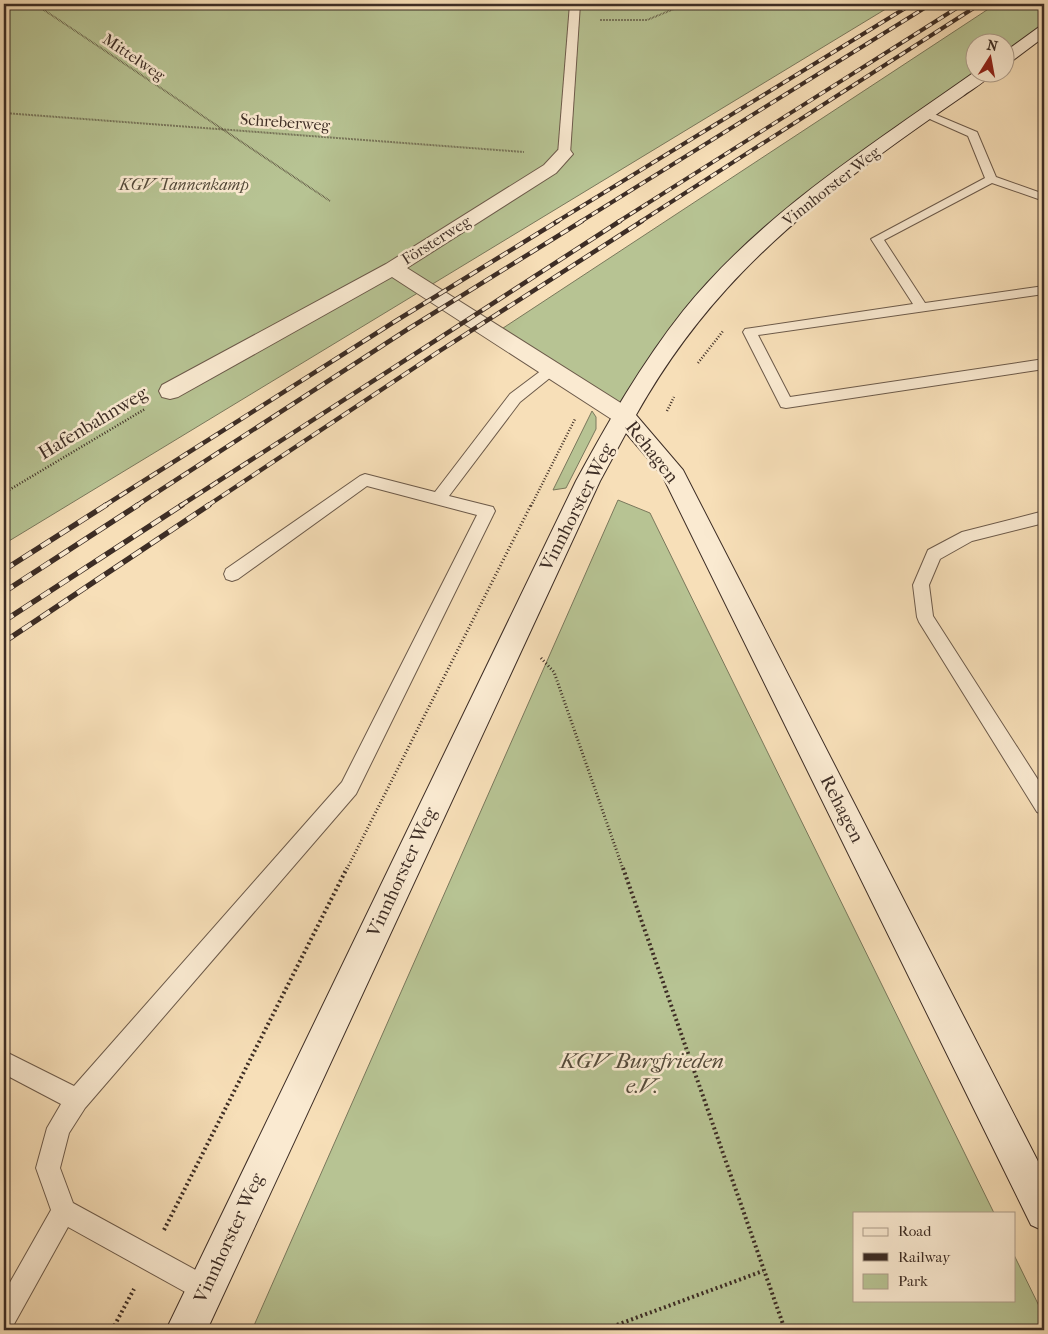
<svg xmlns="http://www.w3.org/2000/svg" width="1048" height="1334" font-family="'IM FELL French Canon',serif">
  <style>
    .green { fill: #b7c393; stroke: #7a785c }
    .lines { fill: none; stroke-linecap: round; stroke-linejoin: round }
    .lane-casing { stroke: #6c5a4a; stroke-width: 2 }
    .street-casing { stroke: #6c5a4a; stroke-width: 2 }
    .secondary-casing { stroke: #3d2d25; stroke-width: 2 }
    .path-far3 { stroke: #3d2d25; stroke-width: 2; stroke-dasharray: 0.5 1; stroke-linecap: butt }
    .path-far2 { stroke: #3d2d25; stroke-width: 2.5; stroke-dasharray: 1 2; stroke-linecap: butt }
    .path-far1 { stroke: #3d2d25; stroke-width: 3; stroke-dasharray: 1 2.5; stroke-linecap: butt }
    .path { stroke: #3d2d25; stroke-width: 4; stroke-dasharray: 2 3; stroke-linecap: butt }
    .lane { fill: #faead1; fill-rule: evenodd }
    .street { fill: #faead1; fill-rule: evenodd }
    .secondary { fill: #faead1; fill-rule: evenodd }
    .rail-far2-casing { stroke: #3d2d25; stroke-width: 4 }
    .rail-far1-casing { stroke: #3d2d25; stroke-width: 4.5 }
    .rail-casing { stroke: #3d2d25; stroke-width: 5.5 }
    .rail-far2 { stroke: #faead1; stroke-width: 2.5; stroke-dasharray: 7; stroke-linecap: butt }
    .rail-far1 { stroke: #faead1; stroke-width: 3; stroke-dasharray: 9; stroke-linecap: butt }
    .rail { stroke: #faead1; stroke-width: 4; stroke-dasharray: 11; stroke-linecap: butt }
    .labels { text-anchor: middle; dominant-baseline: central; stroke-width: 5; stroke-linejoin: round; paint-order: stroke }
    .far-street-label { font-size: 16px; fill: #3d2d25; stroke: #faead1 }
    .far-park-label { font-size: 16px; font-style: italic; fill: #554b3b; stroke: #faead1 }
    .street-label { font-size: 19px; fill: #3d2d25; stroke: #faead1 }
    .near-park-label { font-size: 22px; font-style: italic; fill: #554b3b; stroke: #faead1 }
  </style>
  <rect width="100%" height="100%" fill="#f7dfb8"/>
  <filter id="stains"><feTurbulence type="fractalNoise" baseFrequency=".004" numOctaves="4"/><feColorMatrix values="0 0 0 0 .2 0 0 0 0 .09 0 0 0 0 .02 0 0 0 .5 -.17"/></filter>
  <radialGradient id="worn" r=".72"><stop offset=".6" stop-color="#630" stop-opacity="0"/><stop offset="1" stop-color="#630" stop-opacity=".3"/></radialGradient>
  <!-- green -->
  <g class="green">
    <polygon points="4,4 894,4 4,544"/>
    <polygon points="996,4 1044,4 1044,30 1006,58 1006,42 976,42 976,72 744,258 624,416 494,334"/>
    <polygon points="592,411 596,417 596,429 566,488 553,490"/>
    <polygon points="618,500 650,513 994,1213 854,1213 854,1300 1014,1300 1014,1255 1044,1316 1044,1330 252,1330"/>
  </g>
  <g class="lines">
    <!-- lane casing -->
    <g class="lane-casing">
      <g id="lane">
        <polygon points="570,4 580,4 570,154 564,157 558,154"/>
        <polygon points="927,111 977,132 996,177 1044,194 1044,201 992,183 884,240 925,303 1044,286 1044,294 758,335 790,397 1044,359 1044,369 786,408 781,407 743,332 745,329 913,304 871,239 985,178 968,136 923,116 922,114"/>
        <polygon points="551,365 556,367 558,370 556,373 520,402 449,496 493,507 495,511 356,794 85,1108 69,1133 60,1168 73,1203 214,1280 217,1289 214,1298 205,1301 196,1298 68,1227 13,1326 4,1330 4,1293 51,1210 36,1168 47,1128 61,1104 4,1074 4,1051 74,1086 342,782 477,515 367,486 238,579 232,581 226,579 224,574 226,569 360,476 365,474 435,492 510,394 546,367"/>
        <polygon points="1044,511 1044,523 972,541 940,559 929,585 933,616 1044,789 1044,815 1037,812 919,622 917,617 913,585 928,550 962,532"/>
      </g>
    </g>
    <!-- street casing -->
    <g class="street-casing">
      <polygon id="street" points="564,149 570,150 573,154 556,173 407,268 632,410 635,416 632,422 624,424 616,422 392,277 178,397 170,399 162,397 159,391 162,385 386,264 544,165 558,150"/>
    </g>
    <!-- secondary casing -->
    <g class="secondary-casing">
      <g id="secondary">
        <polygon points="1044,25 1044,37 1012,61 1006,63 1006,51 1039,27"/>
        <path d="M976,71L993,72C986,82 972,89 963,96C934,116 905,136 877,157C775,233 699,303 636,415L683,470L1044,1173V1231L1031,1225L662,475L626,433L600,481L207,1330H166L576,481C608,422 641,364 683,311C763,212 873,144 976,71Z"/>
      </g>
    </g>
    <!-- path-far3 -->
    <g class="path-far3">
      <polyline points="35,4 330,201"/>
      <polyline points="600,20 647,20 686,4"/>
      <polyline points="4,113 524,152"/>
    </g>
    <!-- path-far2 -->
    <g class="path-far2">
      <polyline points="698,363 723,331"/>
      <polyline points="667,411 674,397"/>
      <polyline points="4,493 145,409"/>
      <polyline points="531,506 575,419"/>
    </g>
    <!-- path-far1 -->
    <g class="path-far1">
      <polyline points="541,658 554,672 623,869"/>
      <polyline points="347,869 531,505"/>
    </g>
    <!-- path -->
    <g class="path">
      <polyline points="623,868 785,1330"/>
      <polyline points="164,1230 347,868"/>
      <polyline points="112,1330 134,1289"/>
      <polyline points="603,1330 763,1271"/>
    </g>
    <!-- lane -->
    <use href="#lane" class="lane"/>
    <!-- street -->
    <use href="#street" class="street"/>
    <!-- secondary -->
    <use href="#secondary" class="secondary"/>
    <!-- rail-far2 casing -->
    <g class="rail-far2-casing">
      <g id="rail-far2">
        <polyline points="556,222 912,4"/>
        <polyline points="580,222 931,4"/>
        <polyline points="618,222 963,4"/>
        <polyline points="640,222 980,4"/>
      </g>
    </g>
    <!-- rail-far1 casing -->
    <g class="rail-far1-casing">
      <g id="rail-far1">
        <polyline points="104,506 394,322 558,221"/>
        <polyline points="136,506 408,329 582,221"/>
        <polyline points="180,506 620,221"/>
        <polyline points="207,506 438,352 642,221"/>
      </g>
    </g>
    <!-- rail casing -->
    <g class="rail-casing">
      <g id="rail">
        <polyline points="4,570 106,505"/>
        <polyline points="4,592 138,505"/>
        <polyline points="4,621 182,505"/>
        <polyline points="4,642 209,505"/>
      </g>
    </g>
    <!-- rail-far2 -->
    <use href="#rail-far2" class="rail-far2"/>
    <!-- rail-far1 -->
    <use href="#rail-far1" class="rail-far1"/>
    <!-- rail -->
    <use href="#rail" class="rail"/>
  </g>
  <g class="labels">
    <!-- far-street labels -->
    <g class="far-street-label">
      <text transform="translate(134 57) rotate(34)">Mittelweg</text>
      <text transform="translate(285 122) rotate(4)">Schreberweg</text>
      <text transform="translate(831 186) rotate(-38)">Vinnhorster Weg</text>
      <text transform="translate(436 240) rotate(-32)">Försterweg</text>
    </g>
    <!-- far-park labels -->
    <g class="far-park-label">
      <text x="184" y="184">KGV Tannenkamp</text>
    </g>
    <!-- street labels -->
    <g class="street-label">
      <text transform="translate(93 423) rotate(-31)">Hafenbahnweg</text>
      <text transform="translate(652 452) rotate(52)">Rehagen</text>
      <text transform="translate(577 507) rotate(-63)">Vinnhorster Weg</text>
      <text transform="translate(842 809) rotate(63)">Rehagen</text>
      <text transform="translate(402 872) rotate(-65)">Vinnhorster Weg</text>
      <text transform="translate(229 1238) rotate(-65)">Vinnhorster Weg</text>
    </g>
    <!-- near-park labels -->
    <g class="near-park-label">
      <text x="642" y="1061">KGV Burgfrieden<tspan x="642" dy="25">e.V.</tspan></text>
    </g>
  </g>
  <!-- margin -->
  <rect width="1048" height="1334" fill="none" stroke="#f7dfb8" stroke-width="20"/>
  <rect x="5" y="5" width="1038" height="1324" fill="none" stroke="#3d2d25" stroke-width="2.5"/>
  <rect x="10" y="10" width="1028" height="1314" fill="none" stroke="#3d2d25"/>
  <!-- legend -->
  <rect x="853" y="1212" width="162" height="90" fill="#faead1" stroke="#ae9e8c"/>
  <rect x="863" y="1228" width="25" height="8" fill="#faead1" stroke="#ae9e8c"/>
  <text x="898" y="1236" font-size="15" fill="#3d2d25">Road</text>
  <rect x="863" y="1253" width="25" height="8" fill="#3d2d25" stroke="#ae9e8c"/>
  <text x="898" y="1262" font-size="15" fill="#3d2d25">Railway</text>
  <rect x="863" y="1274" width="25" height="15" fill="#b7c393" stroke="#ae9e8c"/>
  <text x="898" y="1286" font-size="15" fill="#3d2d25">Park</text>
  <!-- north arrow -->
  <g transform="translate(990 58) rotate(11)"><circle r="24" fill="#faead1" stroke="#ae9e8c"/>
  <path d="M0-4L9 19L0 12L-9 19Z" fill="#8f2418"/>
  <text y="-8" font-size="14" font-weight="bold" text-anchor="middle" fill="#3d2d25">N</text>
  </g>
  <rect width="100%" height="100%" filter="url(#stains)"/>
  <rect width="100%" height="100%" fill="url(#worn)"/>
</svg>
